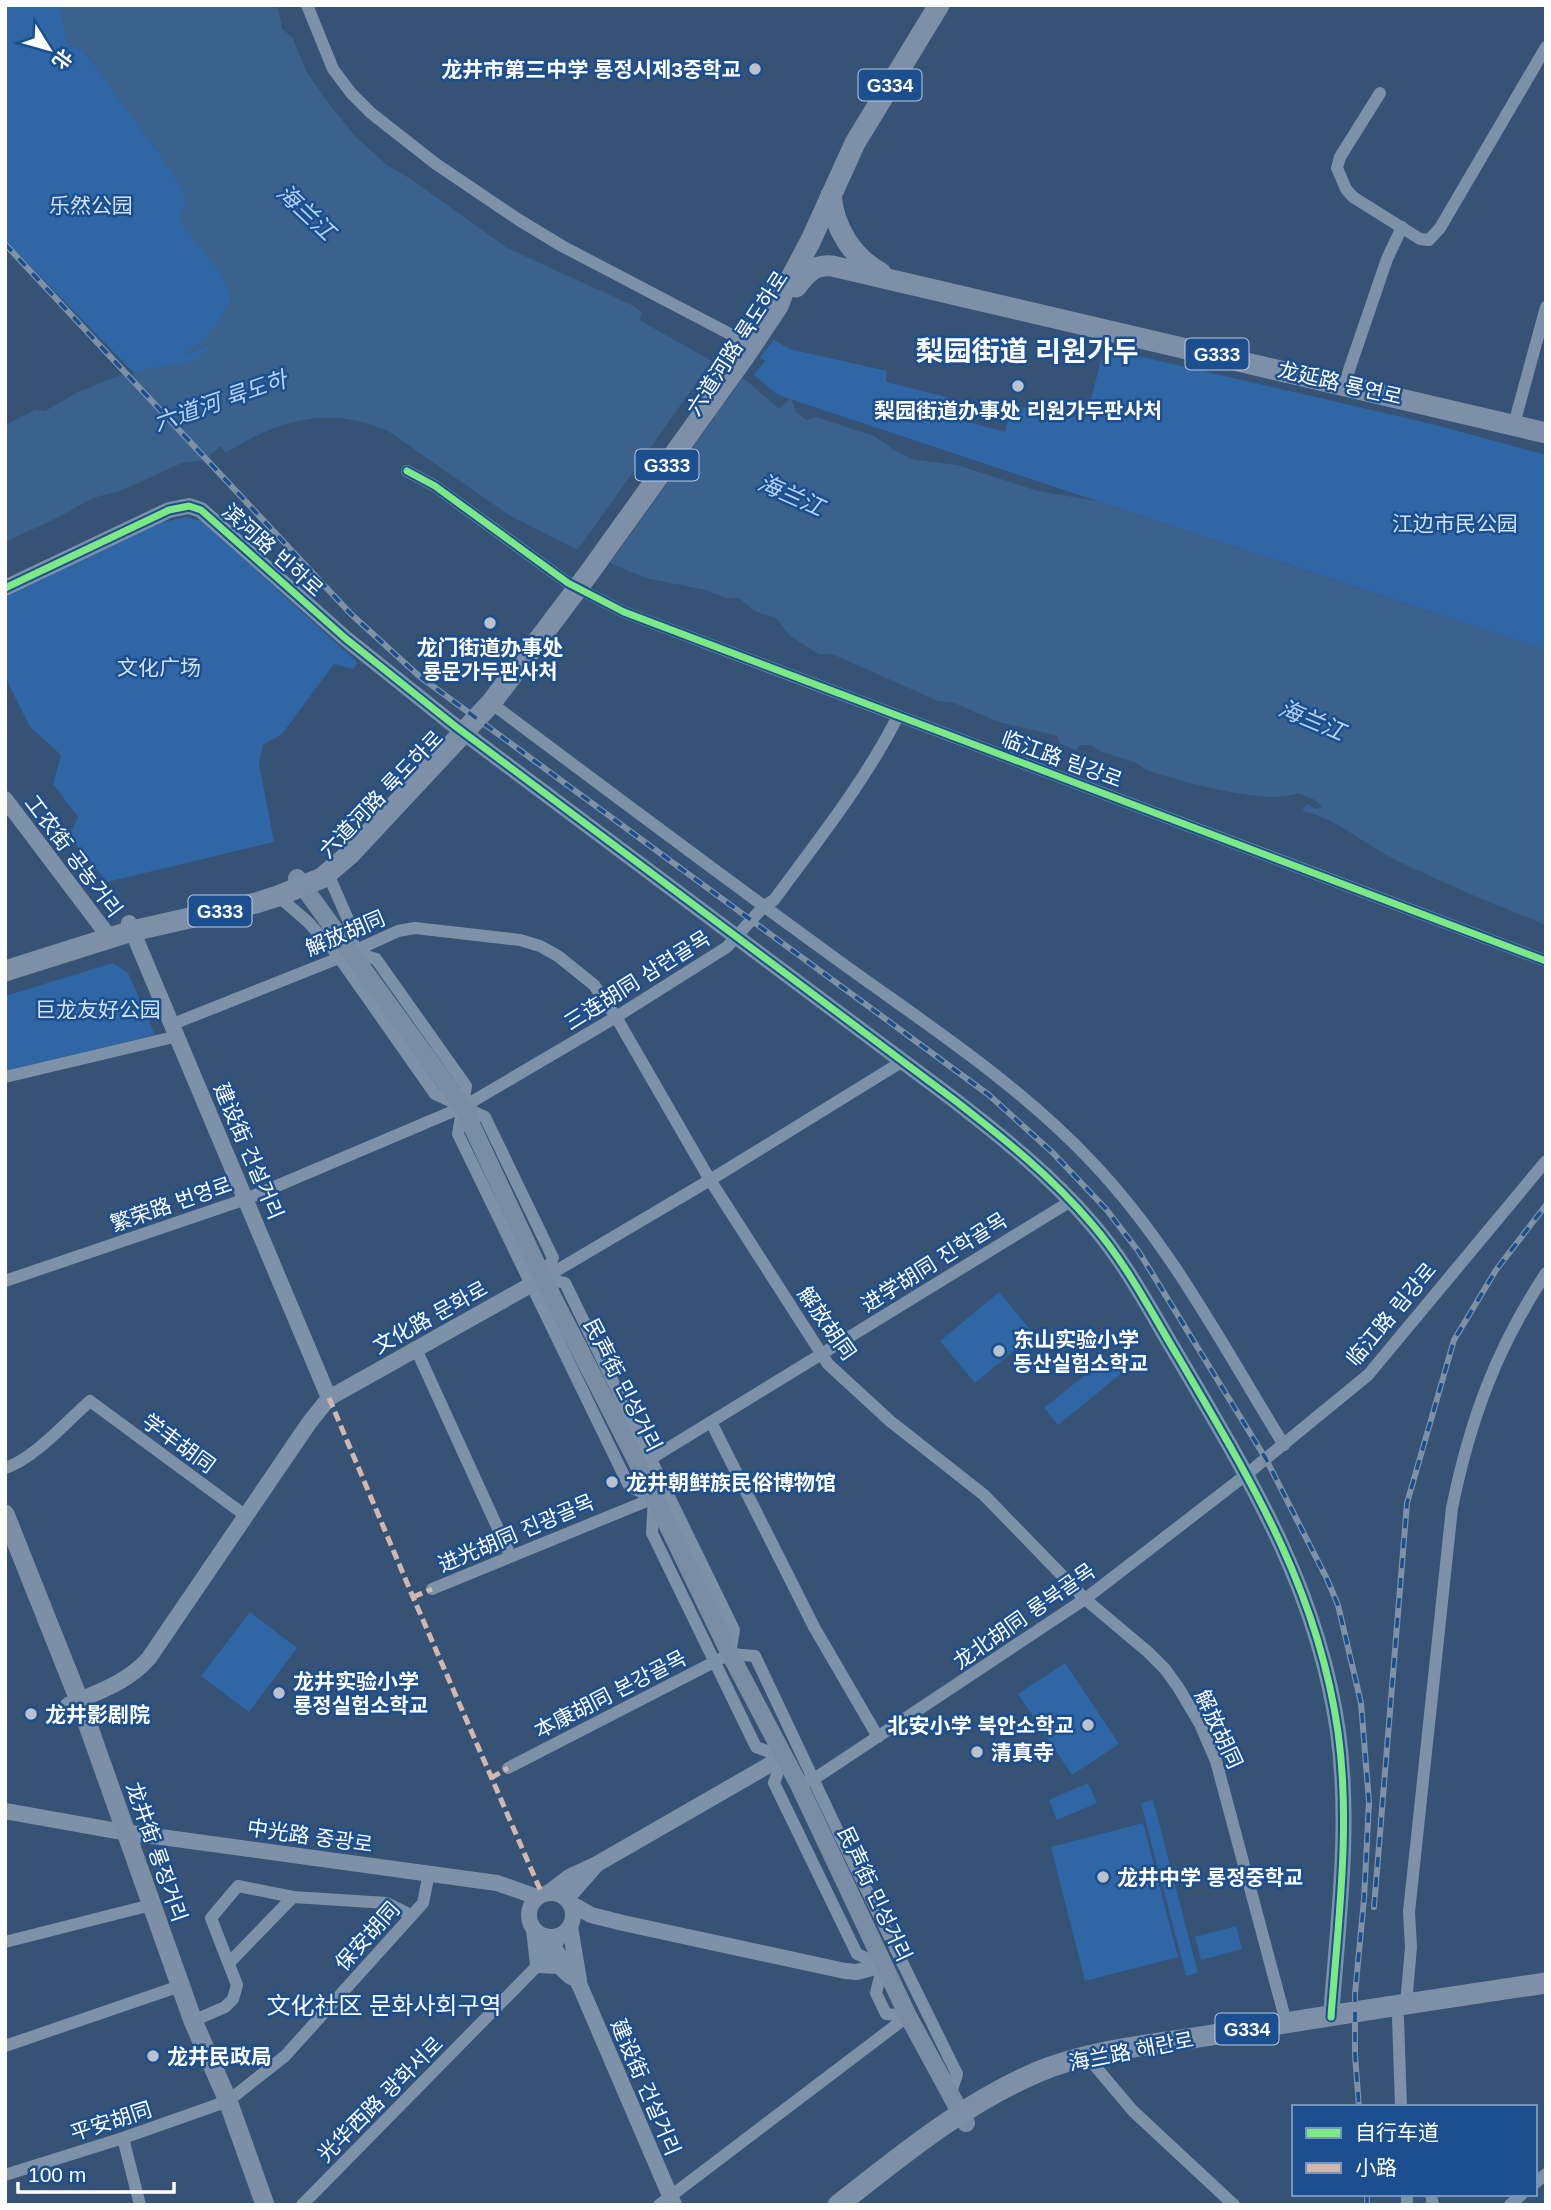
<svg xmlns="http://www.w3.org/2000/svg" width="1551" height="2210" font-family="Arial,'Noto Sans SC','Noto Sans KR',sans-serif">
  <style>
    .green { fill: #2f66a5 }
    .water { fill: #3b618d }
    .pier { fill: #365274 }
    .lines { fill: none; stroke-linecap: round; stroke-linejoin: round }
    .minor { stroke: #7d92a8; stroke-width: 12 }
    .tertiary { stroke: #7d92a8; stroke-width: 16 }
    .secondary { stroke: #798da4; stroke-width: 18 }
    .primary { stroke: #7d8ea7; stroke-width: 19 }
    .trunk { stroke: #7e90a7; stroke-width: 21 }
    .rail-casing { stroke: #7e92a7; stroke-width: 6 }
    .rail { stroke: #1b4f8f; stroke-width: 3.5; stroke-dasharray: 10; stroke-linecap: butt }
    .quiet { stroke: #d1b7ad; stroke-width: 5; stroke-dasharray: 10 5; stroke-linecap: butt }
    .cycleway-casing { stroke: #1b4f8f; stroke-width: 11 }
    .cycleway { stroke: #7ce984; stroke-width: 7 }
    .poi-dot { fill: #b9c2ce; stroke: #1b4f8f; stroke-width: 2.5 }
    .labels { text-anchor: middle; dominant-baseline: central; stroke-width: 5; stroke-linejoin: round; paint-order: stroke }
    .shield { fill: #1b4f8f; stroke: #bbcadd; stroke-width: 2 }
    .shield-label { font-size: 19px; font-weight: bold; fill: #fff }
    .poi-label { font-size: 21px; font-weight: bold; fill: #fff; stroke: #1b4f8f; text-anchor: start }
    .park-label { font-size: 21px; fill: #cfe3fa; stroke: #1b4f8f }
    .street-label { font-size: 21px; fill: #fff; stroke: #1b4f8f }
    .water-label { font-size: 23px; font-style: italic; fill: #b5d3f5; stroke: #1b4f8f }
    .quarter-label { font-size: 24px; fill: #fff; stroke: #1b4f8f }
    .district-label { font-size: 28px; font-weight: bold; fill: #fff; stroke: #1b4f8f }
  </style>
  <rect width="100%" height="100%" fill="#365274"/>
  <!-- green -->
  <g class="green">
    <path d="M5,5H59L68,45L81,50L87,55L159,153L184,191L186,205L179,219L222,275L232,298C221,320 208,341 186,353L194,352L208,344L210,346L199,360L192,363L146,369L135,374L5,240Z"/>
    <polygon points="774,340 790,349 887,371 886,382 950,398 946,416 1005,432 1011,405 1086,419 1104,348 1432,424 1546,455 1546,650 784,397 775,393 754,375 765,361 760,357"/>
    <polygon points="186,517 202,521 357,662 354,669 334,664 282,734 263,745 259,763 274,842 107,882 69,836 78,817 53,784 61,755 30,727 5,677 5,597 154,524"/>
    <polygon points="113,963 128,973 155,1035 5,1071 5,996"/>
    <polygon points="999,1292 1034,1334 975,1383 940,1341"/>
    <polygon points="1115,1351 1128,1368 1058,1425 1044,1408"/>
    <polygon points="250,1612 297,1648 249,1712 201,1676"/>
    <polygon points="1065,1663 1119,1744 1072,1775 1018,1694"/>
    <polygon points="1088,1783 1097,1803 1057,1820 1049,1800"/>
    <polygon points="1153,1800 1198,1973 1186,1976 1141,1803"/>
    <polygon points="1143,1823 1178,1957 1085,1981 1051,1847"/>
    <polygon points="1236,1926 1242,1949 1201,1960 1195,1937"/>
  </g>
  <!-- water -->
  <path class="water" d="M59,5H278L282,29L292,37L307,72L326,100L355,136L387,165L411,179L507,248L634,306L642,314L639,320L746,380L779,409L791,398L796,412L806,420L816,417L874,436L893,449L911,459L957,465L1038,491L1097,501L1546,650V925C1494,904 1442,883 1392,858C1361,842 1336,818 1302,811L1307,804L1317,809L1322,806L1313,799L1298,793C1269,806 1181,782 1150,771C1144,769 1141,766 1136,763C1120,756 1105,756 1091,745H1080L1076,750L1060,744L1058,736L999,722L954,703L938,701L832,654H819L790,636L776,618L754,611L739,598H726L706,590L645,578L570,546L509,515L388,431C328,405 278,420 226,453L221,446L203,461L184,462L123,490L93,498L59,517L5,542V425L35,410L45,411L76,393L120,375H131L146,369L199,360V356L210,347L208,344L194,352L182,355C206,342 220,322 232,298L222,275L178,219L186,205L184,191L159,153L87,55L81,50L68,45Z"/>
  <!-- pier -->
  <polygon class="pier" points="714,358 745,375 608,566 576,552"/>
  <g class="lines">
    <!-- minor -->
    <g class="minor">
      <polyline points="307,5 333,69 351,93 371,113 436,164 519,220 562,246 751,345"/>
      <polyline points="1380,93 1340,157 1337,168 1346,189 1353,197 1420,239 1429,240 1440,228 1546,47"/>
      <polyline points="1348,373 1387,259 1402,227"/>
      <polyline points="1514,424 1546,307"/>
      <polyline points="407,471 435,486 568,583 624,612 1546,961"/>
      <path d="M491,703C603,787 715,871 828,953C918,1019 1015,1080 1092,1162C1171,1245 1224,1348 1284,1445"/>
      <polyline points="328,874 353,931 353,952"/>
      <polyline points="278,896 308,922 336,953 435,1094 485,1117 553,1258 543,1278"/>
      <polyline points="353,952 376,959 466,1086 458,1134 629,1486 654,1498"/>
      <polyline points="173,1024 339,958 398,931 415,928 520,940 540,946 558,956 594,985 616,1017 710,1180 828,1364 890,1421 984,1495 1085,1599 1148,1652 1165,1669 1178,1687 1200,1724 1216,1761 1286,2022"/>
      <polyline points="5,1077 178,1036"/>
      <polyline points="543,1278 565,1283 734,1630 730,1654"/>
      <polyline points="544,1278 710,1180 903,1061"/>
      <path d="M5,1281L246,1199L463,1107L616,1017L727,947L764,906L774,900C818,840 864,783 898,716"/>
      <polyline points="416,1349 510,1555"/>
      <polyline points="711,1422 814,1627 878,1737"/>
      <polyline points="639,1466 1071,1201"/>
      <path d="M5,1468C34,1459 67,1421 90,1401L246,1516"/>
      <polyline points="654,1498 652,1533 756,1747 783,1757 774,1783 857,1954 883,1965 876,1993 886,2014 908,2016"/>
      <polyline points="432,1589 654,1498"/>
      <polyline points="730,1654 755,1656 843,1842 957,2074 950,2096"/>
      <polyline points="508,1768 722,1658"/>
      <polyline points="798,1783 814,1779 1085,1599 1247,1474 1368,1375 1546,1161"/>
      <polyline points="5,1942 151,1905"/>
      <polyline points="229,1963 293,1897"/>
      <path d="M1406,2004L1411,1947L1409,1912L1452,1508C1470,1420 1496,1349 1546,1273"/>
      <polyline points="1398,2018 1401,2107"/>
      <polyline points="193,2021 225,2007 233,1999 237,1985 211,1918 238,1886 293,1897 387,1903 411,1915"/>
      <polyline points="5,2046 180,1986"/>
      <polyline points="1095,2066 1133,2111 1234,2205"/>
      <polyline points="123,2138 140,2205"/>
      <polyline points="5,2175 123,2138 228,2101 285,2056 423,1903 429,1873"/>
      <polyline points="1535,2183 1546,2174"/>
      <polyline points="1407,2194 1407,2205"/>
      <polyline points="1431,2194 1433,2205"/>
      <polyline points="302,2205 544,1959 570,1927"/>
      <polyline points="659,2205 908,2016"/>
      <polyline points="1510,2205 1522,2194"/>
    </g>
    <!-- tertiary -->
    <g class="tertiary">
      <path d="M5,588L169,510L189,506L201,510L345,638L455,726L953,1099C1002,1137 1051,1176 1091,1223C1127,1264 1152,1314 1180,1360C1251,1481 1318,1590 1338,1732C1351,1826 1338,1922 1331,2017"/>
      <polyline points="5,799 110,938"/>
      <polyline points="129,923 329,1398"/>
      <path d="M68,1705C98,1692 127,1683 149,1658L309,1423L329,1398L543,1278"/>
      <polyline points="5,1811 117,1831 497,1883 537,1897"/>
      <polyline points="597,1864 783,1757"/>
      <circle cx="551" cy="1915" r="22"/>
      <polyline points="548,1893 569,1877 597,1864 567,1898 570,1903"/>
      <polyline points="570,1903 591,1915 623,1923 845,1971 857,1972 883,1965"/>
      <polyline points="570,1927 579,1980"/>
      <polyline points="534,1929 538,1965 559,1966 571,1977"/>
      <polyline points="544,1936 570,1969 580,1986 674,2205"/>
    </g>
    <!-- secondary -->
    <polyline class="secondary" points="297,878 463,1107 543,1278 639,1466 730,1654 798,1783 908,2016 966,2123"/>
    <!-- primary -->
    <polyline class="primary" points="5,1514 79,1700 193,2021 228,2101 265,2205"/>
    <!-- trunk -->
    <g class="trunk">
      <path d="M831,195C834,228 852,257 881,273"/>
      <path d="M796,287C806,274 814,264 832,266L1546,433"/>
      <polyline points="5,971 132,931 256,903 278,896 322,878 350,854 491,703 589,573 744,357 778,306 783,293 811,240 855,143 939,5"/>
      <path d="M838,2205C902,2155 964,2103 1040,2071C1091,2050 1151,2045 1206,2036C1319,2017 1432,2000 1546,1983"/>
    </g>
    <!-- rail casing -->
    <g class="rail-casing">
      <g id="rail">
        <polyline points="5,244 351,614 419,676 989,1095 1053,1153 1106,1209 1139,1252 1266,1459 1327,1579 1338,1605 1361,1703 1369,1802 1364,1899 1355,1994 1355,2055 1359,2107"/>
        <polyline points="1374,1907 1407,1503 1454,1340 1496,1270 1546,1205"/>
        <polyline points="1367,2194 1367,2205"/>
      </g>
    </g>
    <!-- rail -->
    <use href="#rail" class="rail"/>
    <!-- quiet -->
    <g class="quiet">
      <polyline points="329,1398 413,1597 542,1894"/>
      <polyline points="413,1597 432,1589"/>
      <polyline points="491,1778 508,1768"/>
    </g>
    <!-- cycleway casing -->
    <g class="cycleway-casing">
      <g id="cycleway">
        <polyline points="407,471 435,486 568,583 624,612 1546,961"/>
        <path d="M5,588L169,510L189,506L201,510L345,638L455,726L953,1099C1002,1137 1051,1176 1091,1223C1127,1264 1152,1314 1180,1360C1251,1481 1318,1590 1338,1732C1351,1826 1338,1922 1331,2017"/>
      </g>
    </g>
    <!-- cycleway -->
    <use href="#cycleway" class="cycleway"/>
  </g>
  <!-- markers -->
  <g class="poi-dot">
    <circle cx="755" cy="69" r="7"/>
    <circle cx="1018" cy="386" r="7"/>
    <circle cx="490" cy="623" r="7"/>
    <circle cx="999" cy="1351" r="7"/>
    <circle cx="612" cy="1482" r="7"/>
    <circle cx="279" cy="1693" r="7"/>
    <circle cx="31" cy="1714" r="7"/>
    <circle cx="1088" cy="1725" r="7"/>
    <circle cx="977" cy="1752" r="7"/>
    <circle cx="1103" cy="1877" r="7"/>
    <circle cx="153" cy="2056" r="7"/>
  </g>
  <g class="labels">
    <!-- shield labels -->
    <g class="shield">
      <rect x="858.5" y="69.5" width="63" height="31" rx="5"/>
      <rect x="1185.5" y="338.5" width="63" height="31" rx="5"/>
      <rect x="635.5" y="449.5" width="63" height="31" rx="5"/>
      <rect x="188.5" y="895.5" width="63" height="31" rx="5"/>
      <rect x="1215.5" y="2013.5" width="63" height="31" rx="5"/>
    </g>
    <g class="shield-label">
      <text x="890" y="85">G334</text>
      <text x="1217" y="354">G333</text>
      <text x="667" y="465">G333</text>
      <text x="220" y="911">G333</text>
      <text x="1247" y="2029">G334</text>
    </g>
    <!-- poi labels -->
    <g class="poi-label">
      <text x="741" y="69" text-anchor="end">龙井市第三中学 룡정시제3중학교</text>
      <text x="1018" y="410" text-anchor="middle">梨园街道办事处 리원가두판사처</text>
      <text x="490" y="647" text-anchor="middle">龙门街道办事处<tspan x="490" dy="24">룡문가두판사처</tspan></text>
      <text x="1013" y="1339">东山实验小学<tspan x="1013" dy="24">동산실험소학교</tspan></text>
      <text x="626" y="1482">龙井朝鲜族民俗博物馆</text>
      <text x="293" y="1681">龙井实验小学<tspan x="293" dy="24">룡정실험소학교</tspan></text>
      <text x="45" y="1714">龙井影剧院</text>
      <text x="1074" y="1725" text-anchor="end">北安小学 북안소학교</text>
      <text x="991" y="1752">清真寺</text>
      <text x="1117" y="1877">龙井中学 룡정중학교</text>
      <text x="167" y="2056">龙井民政局</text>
    </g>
    <!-- park labels -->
    <g class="park-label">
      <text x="91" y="205">乐然公园</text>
      <text x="1455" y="523">江边市民公园</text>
      <text x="159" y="667">文化广场</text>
      <text x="98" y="1009">巨龙友好公园</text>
    </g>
    <!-- street labels -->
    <g class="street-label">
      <text transform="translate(737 343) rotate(-57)">六道河路 륙도하로</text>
      <text transform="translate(1340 383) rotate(13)">龙延路 룡연로</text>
      <text transform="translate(273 550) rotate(42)">滨河路 빈하로</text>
      <text transform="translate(1062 759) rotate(20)">临江路 림강로</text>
      <text transform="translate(381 794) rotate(-46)">六道河路 륙도하로</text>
      <text transform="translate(74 856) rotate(53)">工农街 공농거리</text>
      <text transform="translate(345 933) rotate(-23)">解放胡同</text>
      <text transform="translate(637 980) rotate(-32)">三连胡同 삼련골목</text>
      <text transform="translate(249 1151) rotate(67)">建设街 건설거리</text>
      <text transform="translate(171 1204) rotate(-19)">繁荣路 번영로</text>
      <text transform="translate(934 1262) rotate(-32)">进学胡同 진학골목</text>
      <text transform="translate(1391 1314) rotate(-50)">临江路 림강로</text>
      <text transform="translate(430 1317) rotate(-29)">文化路 문화로</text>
      <text transform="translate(827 1323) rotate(55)">解放胡同</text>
      <text transform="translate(623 1385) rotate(63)">民声街 민성거리</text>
      <text transform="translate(179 1443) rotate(36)">学丰胡同</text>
      <text transform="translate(516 1533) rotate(-23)">进光胡同 진광골목</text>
      <text transform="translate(1024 1616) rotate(-35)">龙北胡同 룡북골목</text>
      <text transform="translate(610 1694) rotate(-27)">本康胡同 본강골목</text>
      <text transform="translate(1219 1729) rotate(65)">解放胡同</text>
      <text transform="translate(310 1836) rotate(8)">中光路 중광로</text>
      <text transform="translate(157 1852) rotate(71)">龙井街 룡정거리</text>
      <text transform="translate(875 1894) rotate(65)">民声街 민성거리</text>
      <text transform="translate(367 1936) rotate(-48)">保安胡同</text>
      <text transform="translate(1131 2051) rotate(-11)">海兰路 해란로</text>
      <text transform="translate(646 2087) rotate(67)">建设街 건설거리</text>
      <text transform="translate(380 2099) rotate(-45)">光华西路 광화서로</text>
      <text transform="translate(111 2121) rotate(-18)">平安胡同</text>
    </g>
    <!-- water labels -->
    <g class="water-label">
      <text transform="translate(306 212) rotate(43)">海兰江</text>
      <text transform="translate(220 401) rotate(-19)">六道河 륙도하</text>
      <text transform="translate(791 495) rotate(24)">海兰江</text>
      <text transform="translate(1312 720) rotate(23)">海兰江</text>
    </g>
    <!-- quarter labels -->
    <g class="quarter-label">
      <text x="384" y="2005">文化社区 문화사회구역</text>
    </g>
    <!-- district labels -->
    <g class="district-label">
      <text x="1027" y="351">梨园街道 리원가두</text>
    </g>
  </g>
  <!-- border -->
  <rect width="1551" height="2210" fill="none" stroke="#ffffff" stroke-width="14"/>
  <!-- legend -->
  <rect x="1292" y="2105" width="245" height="91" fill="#1b4f8f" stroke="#7695bc" stroke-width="2"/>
  <rect x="1306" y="2128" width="35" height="10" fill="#7ce984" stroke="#7695bc" stroke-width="2"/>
  <text x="1355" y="2140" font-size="21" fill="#ffffff">自行车道</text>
  <rect x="1306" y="2163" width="35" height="10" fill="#d1b7ad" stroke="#7695bc" stroke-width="2"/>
  <text x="1355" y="2175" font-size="21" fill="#ffffff">小路</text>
  <!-- north arrow -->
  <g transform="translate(49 49) rotate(127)" stroke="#1b4f8f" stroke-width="5" paint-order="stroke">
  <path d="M0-5L12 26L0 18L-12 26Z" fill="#ffffff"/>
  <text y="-10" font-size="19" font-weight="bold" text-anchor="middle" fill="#ffffff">北</text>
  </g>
  <!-- scale -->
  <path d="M18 2182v10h156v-10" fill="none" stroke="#ffffff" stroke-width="3.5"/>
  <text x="28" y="2182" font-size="21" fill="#ffffff" stroke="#1b4f8f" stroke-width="5" paint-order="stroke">100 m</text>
</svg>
